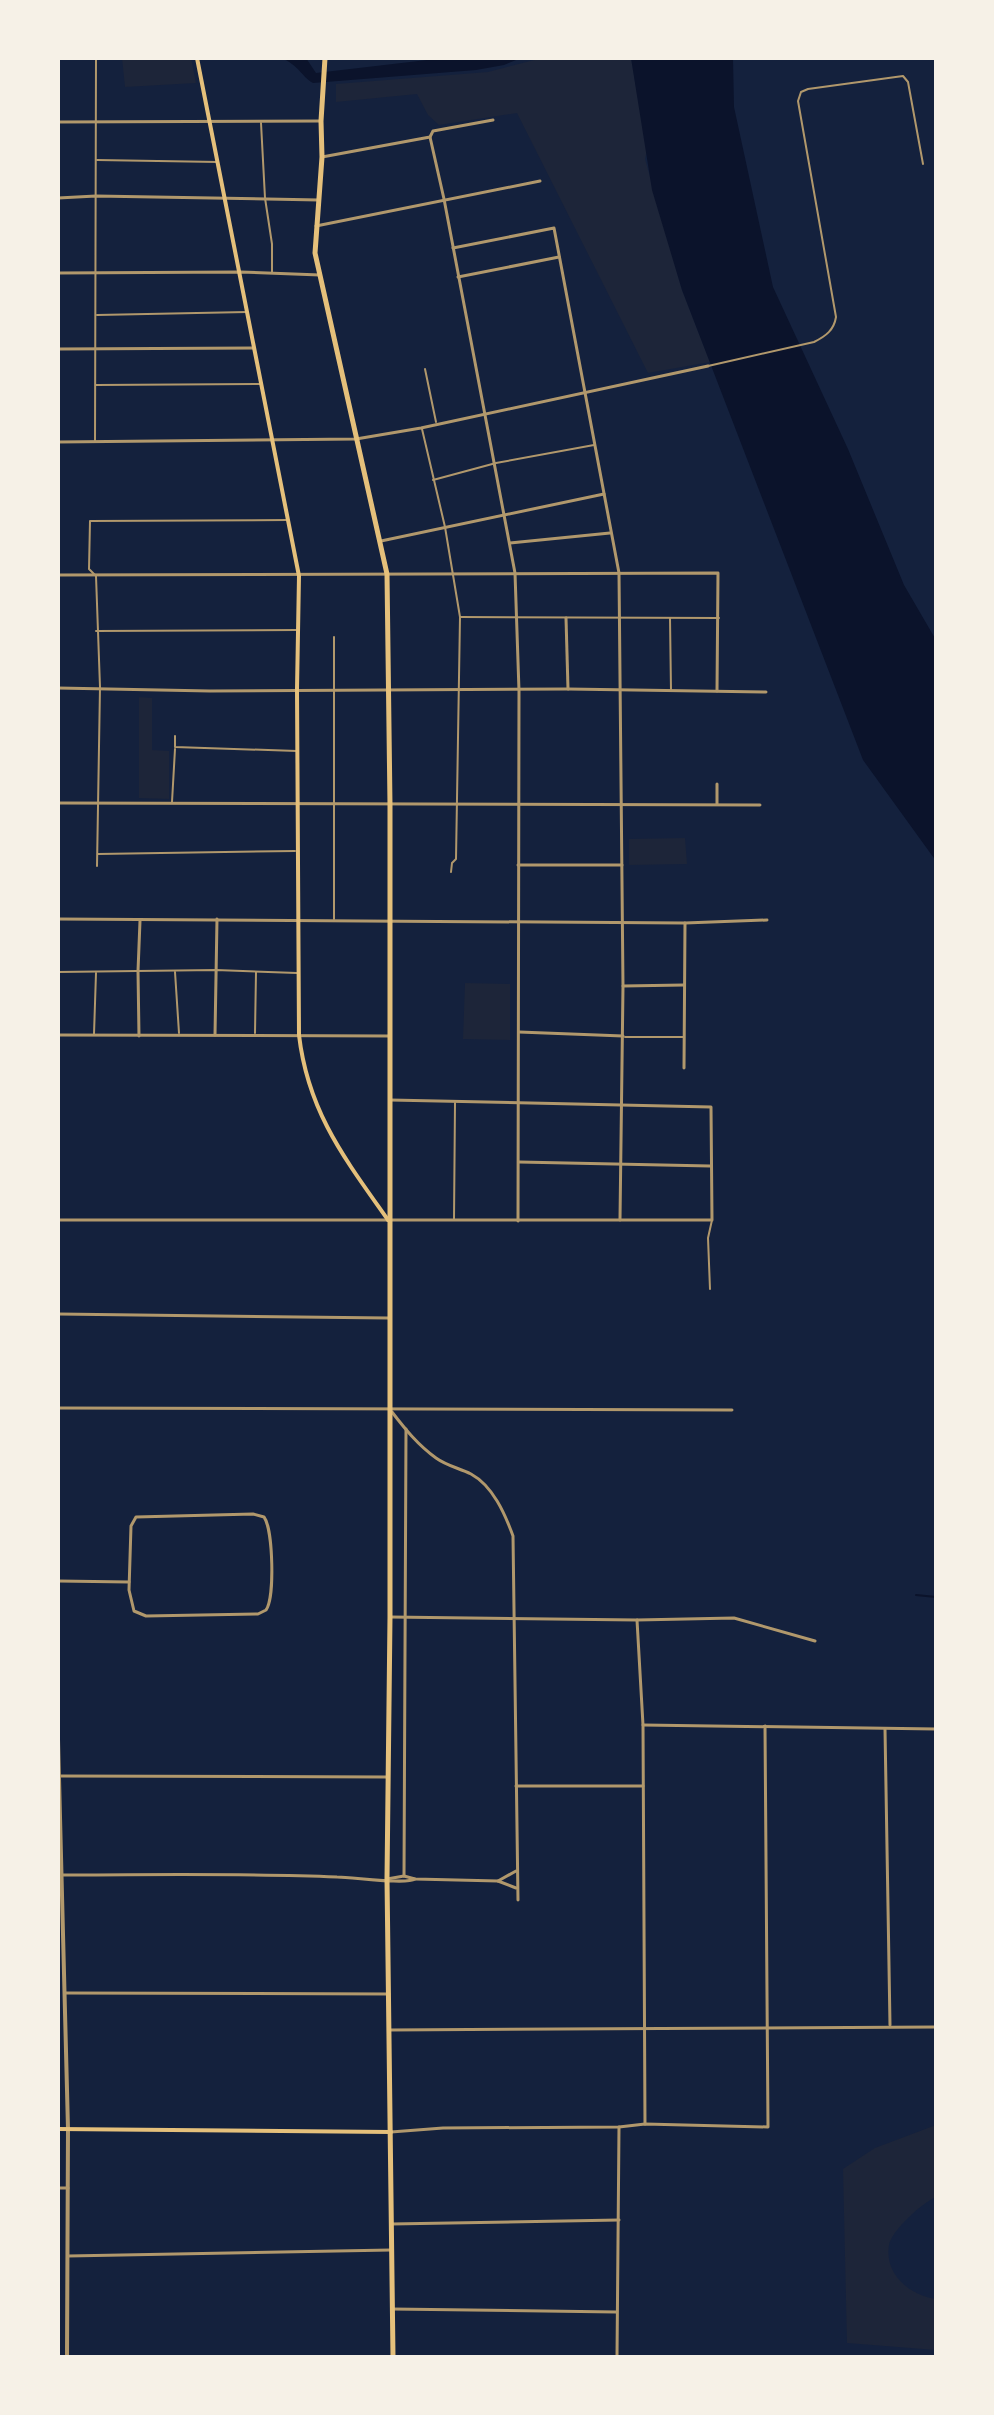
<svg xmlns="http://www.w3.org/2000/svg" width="994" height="2415" font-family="Jost,sans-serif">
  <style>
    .green { fill: #1d2539 }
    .water { fill: #0b132b }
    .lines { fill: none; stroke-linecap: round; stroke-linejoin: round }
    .stream { stroke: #0b132b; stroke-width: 2 }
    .service { stroke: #b1986c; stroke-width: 2 }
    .minor { stroke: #b1986c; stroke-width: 3 }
    .tertiary { stroke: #b1986c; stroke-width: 4 }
    .secondary { stroke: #e5c07b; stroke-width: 4 }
    .primary { stroke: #e5c07b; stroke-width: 5 }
  </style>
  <rect width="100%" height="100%" fill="#14213d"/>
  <!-- green -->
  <g class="green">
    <polygon points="122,58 191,58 196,83 125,87"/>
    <polygon points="542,58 631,58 647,150 645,159 682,290 710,362 648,373 517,113 439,125 428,115 417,94 336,102 336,84 488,72"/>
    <polygon points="139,697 152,698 152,750 169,751 169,799 139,798"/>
    <polygon points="685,838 687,864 629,865 629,839"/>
    <polygon points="465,983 510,984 510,1040 463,1039"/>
    <path d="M936,2125V2197C922,2203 892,2230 889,2245C884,2275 910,2295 936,2299V2350L847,2343L843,2169L875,2148Z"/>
  </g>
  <!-- water -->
  <g class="water">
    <path d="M281,58H306L316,73L444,58H521L504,65L476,70L313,83C301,76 299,65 281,58Z"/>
    <polygon points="631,58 733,58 734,107 773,287 848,449 904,585 936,640 936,861 863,760 682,290 652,190"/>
  </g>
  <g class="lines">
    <!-- stream -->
    <polyline class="stream" points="916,1595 936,1597"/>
    <!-- service -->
    <g class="service">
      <polyline points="261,123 265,198 272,244 272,273"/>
      <polyline points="97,160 218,162"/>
      <polyline points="97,315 247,312"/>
      <path d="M708,366L814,342C826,336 834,330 836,317L798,101L801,92L808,89L903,76L908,82L923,164"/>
      <polyline points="425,369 436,422"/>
      <polyline points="96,385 261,384"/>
      <polyline points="422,429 445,527 460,617 456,859 452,863 451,872"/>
      <polyline points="95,441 96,58"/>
      <polyline points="433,480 496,463 594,445"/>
      <polyline points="460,617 719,618"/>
      <polyline points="670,618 671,691"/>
      <polyline points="96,631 297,630"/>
      <polyline points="175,736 175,747 297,751"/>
      <polyline points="172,802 175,749"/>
      <polyline points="98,854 295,851"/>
      <polyline points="97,866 100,687 96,576 89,569 90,521 288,520"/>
      <polyline points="334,919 334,637"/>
      <polyline points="58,972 216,970 297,973"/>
      <polyline points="175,972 179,1033"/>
      <polyline points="255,1033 256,972"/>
      <polyline points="94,1034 96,973"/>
      <polyline points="625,1037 683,1037"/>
      <polyline points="454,1219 455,1103"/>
      <polyline points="710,1289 708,1238 712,1220"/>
    </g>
    <!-- minor -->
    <g class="minor">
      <polyline points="58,122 321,121"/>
      <polyline points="430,137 444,199 515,573 519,691 518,1221"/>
      <polyline points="322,157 430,137 433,131 493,120"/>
      <polyline points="58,198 96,196 319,200"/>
      <polyline points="316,226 540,181"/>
      <polyline points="453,248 554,228 619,573 623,986 620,1220"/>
      <polyline points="58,273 240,272 320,275"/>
      <polyline points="458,277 559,257"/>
      <polyline points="58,349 254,348"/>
      <polyline points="58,442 356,439 421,428 708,366"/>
      <polyline points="381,541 604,494"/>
      <polyline points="510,543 610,533"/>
      <polyline points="58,575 718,573 717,691"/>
      <polyline points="566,618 568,689"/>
      <polyline points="58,688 210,691 568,689 766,692"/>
      <polyline points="58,803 760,805"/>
      <polyline points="717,804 717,784"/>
      <polyline points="518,865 622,865"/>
      <polyline points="58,919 685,923 767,920"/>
      <polyline points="623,986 684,985"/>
      <polyline points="519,1032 623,1036"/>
      <polyline points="58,1035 390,1036"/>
      <polyline points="215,1035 217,919"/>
      <polyline points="139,1036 138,971 140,921"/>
      <polyline points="684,1068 685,923"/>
      <polyline points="519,1162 710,1166"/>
      <polyline points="58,1220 712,1220 711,1107 390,1100"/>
      <polyline points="58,1314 388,1318"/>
      <polyline points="58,1408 732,1410"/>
      <path d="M392,1412C405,1429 418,1445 436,1458C447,1466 459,1468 471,1474C493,1486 505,1514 513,1536L518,1900"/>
      <path d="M253,1514L264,1517C273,1529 275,1598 266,1610L258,1614L146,1616L134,1611L129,1590L131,1526L136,1517Z"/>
      <polyline points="58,1581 129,1582"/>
      <polyline points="390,1617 637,1620 734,1618 815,1641"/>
      <polyline points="637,1620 643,1725 645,2124"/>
      <polyline points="643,1725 936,1729"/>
      <polyline points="885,1729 890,2025"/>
      <polyline points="59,1776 387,1777"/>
      <polyline points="516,1786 643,1786"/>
      <path d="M58,1875C151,1875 244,1873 337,1877C353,1877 406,1885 415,1879"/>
      <polyline points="404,1876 406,1429"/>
      <polyline points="387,1879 404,1876 415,1879 498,1881 516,1888"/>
      <polyline points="498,1881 516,1871"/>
      <polyline points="65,1993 389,1994"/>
      <polyline points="389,2030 936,2027"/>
      <polyline points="391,2132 443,2128 619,2127 645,2124 768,2127 765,1726"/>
      <polyline points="58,2188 68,2188"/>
      <polyline points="391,2224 619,2220"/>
      <polyline points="68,2256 391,2250"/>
      <polyline points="392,2309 616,2312"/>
      <polyline points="617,2357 619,2127"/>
    </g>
    <!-- tertiary -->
    <polyline class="tertiary" points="58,1739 68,2129 67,2357"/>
    <!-- secondary -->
    <g class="secondary">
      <path d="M197,58L299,576L297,689L299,1035C308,1112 345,1159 388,1220"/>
      <polyline points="58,2129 391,2132"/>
    </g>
    <!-- primary -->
    <polyline class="primary" points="325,58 321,121 322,157 315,253 387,574 390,805 390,1617 387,1879 393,2357"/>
  </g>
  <!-- border -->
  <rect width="994" height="2415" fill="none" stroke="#f6f1e7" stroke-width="120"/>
</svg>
